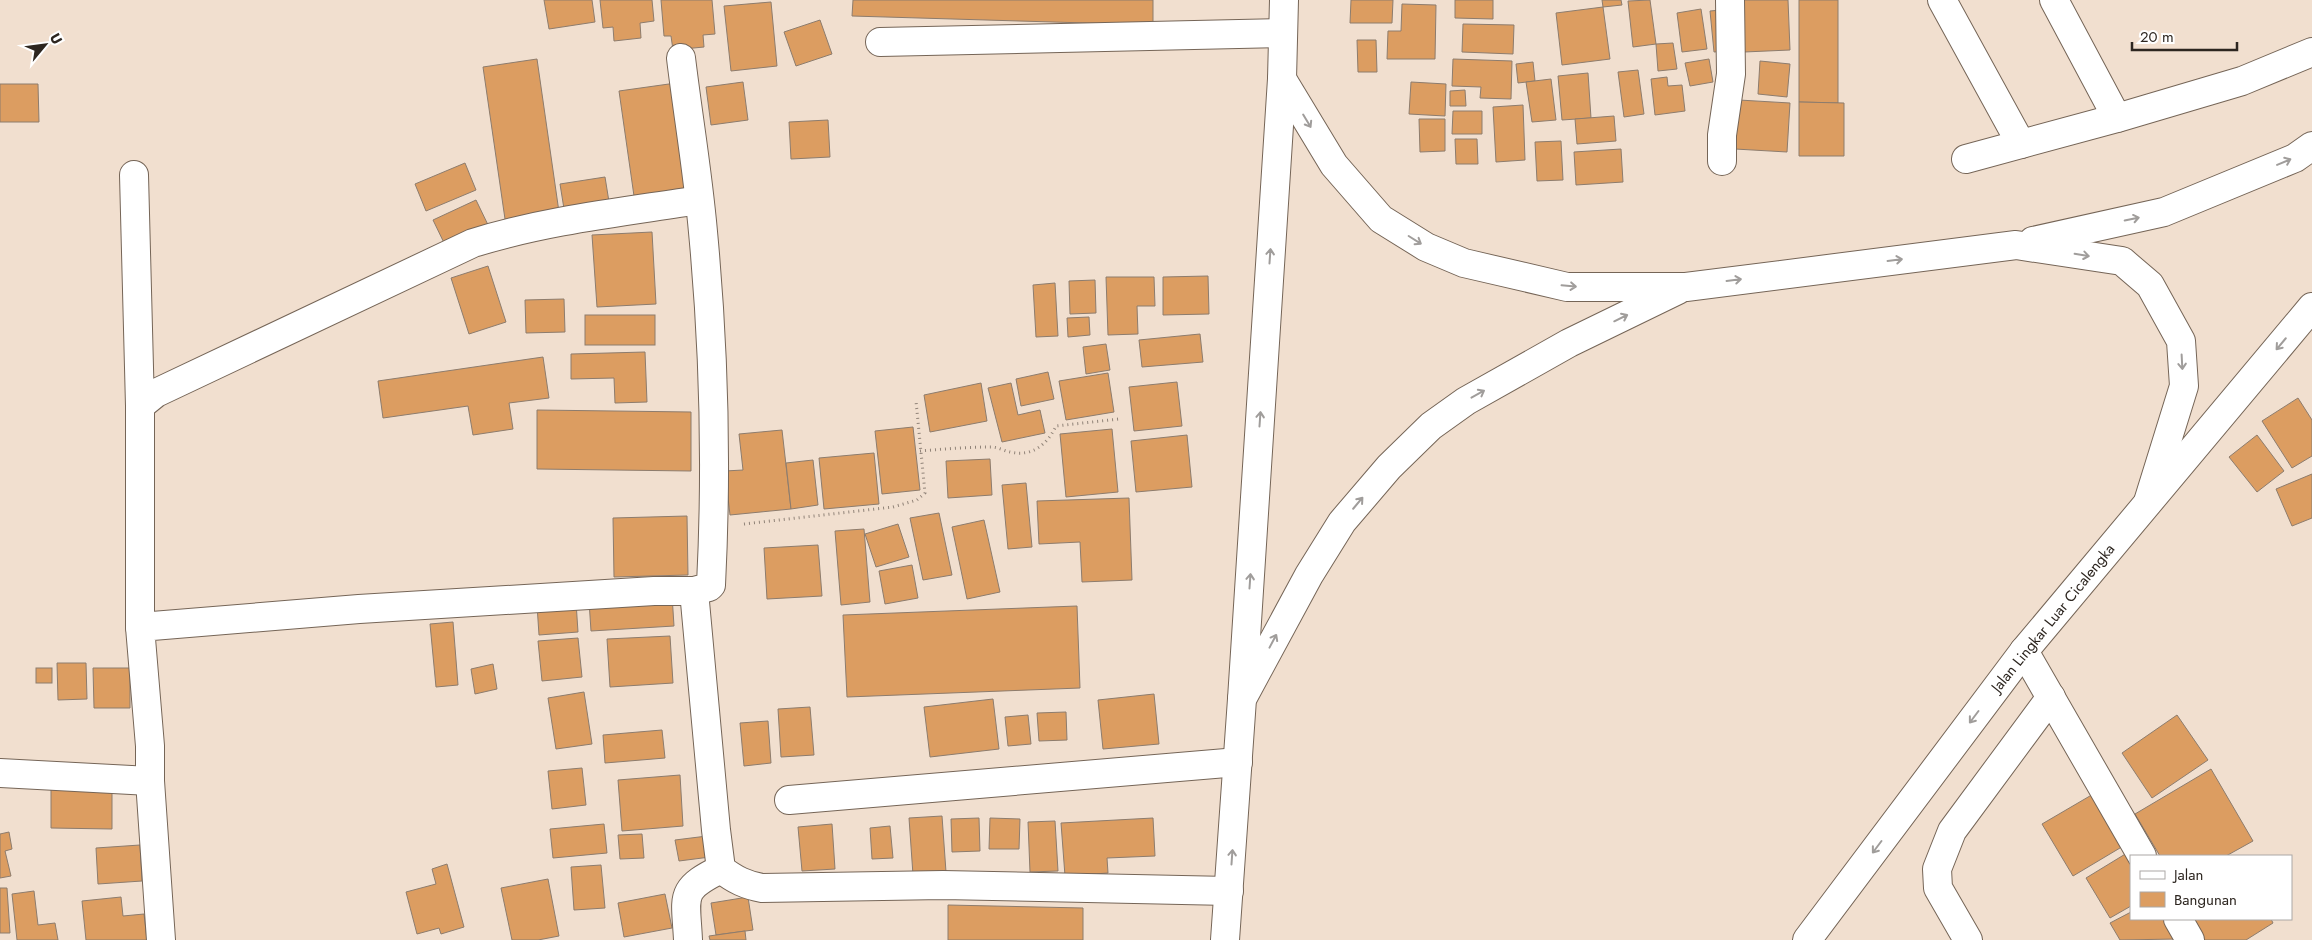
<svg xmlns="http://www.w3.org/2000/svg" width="2312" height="940" font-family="Jost,sans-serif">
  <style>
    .building { fill: #dc9d61; stroke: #8d7c6d }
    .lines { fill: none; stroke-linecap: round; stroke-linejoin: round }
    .minor-casing { stroke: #756557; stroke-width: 30 }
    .major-casing { stroke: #756557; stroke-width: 30 }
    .highway-casing { stroke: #756557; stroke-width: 30 }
    .path { stroke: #908378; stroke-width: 3; stroke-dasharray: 1 4; stroke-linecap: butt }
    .minor { stroke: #fff; stroke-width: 28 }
    .major { stroke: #fff; stroke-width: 28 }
    .highway { stroke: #fff; stroke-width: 28 }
    .oneway { stroke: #a09d9b }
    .labels { text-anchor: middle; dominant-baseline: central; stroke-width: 4.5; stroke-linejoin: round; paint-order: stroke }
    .street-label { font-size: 15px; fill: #2d2620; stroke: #fff }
  </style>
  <rect width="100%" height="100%" fill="#f1dfcf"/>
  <!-- building -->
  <g class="building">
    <polygon points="544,0 592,0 595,22 549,29"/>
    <polygon points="600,0 652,0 654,21 640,23 641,38 614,41 613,27 603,28"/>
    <polygon points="661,0 712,0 715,34 703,35 704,47 673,50 671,36 664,36"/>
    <polygon points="853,0 1153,0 1153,25 852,16"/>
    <polygon points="1351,0 1393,0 1392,23 1350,23"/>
    <polygon points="1455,0 1493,0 1493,19 1455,18"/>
    <polygon points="1602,0 1621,0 1622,5 1603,7"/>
    <polygon points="1650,0 1656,44 1633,47 1628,1"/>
    <polygon points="1741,0 1788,0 1790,50 1744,52"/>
    <polygon points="1799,0 1838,0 1838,103 1799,102"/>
    <polygon points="771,2 777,66 731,71 724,6"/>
    <polygon points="1402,4 1436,5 1435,59 1387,59 1388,31 1401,31"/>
    <polygon points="1603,7 1610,59 1562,65 1556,13"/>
    <polygon points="1701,9 1707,49 1682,52 1677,13"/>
    <polygon points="1721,10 1725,51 1714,52 1710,11"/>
    <polygon points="820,20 832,54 796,66 784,32"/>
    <polygon points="1463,24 1514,25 1513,54 1462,52"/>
    <polygon points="1357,40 1376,40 1377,72 1358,72"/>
    <polygon points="1673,43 1677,69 1658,71 1656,44"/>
    <polygon points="537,59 560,219 506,226 483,67"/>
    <polygon points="1453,59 1512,61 1511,99 1480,98 1481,87 1452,86"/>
    <polygon points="1709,59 1713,82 1690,86 1685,63"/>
    <polygon points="1760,61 1790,64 1787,97 1758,94"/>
    <polygon points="1533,62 1535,81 1518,83 1516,64"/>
    <polygon points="1638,70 1644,114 1624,117 1618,72"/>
    <polygon points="1588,73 1591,118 1562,120 1558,76"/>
    <polygon points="1667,77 1668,86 1682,85 1685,111 1655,115 1651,79"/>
    <polygon points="1551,79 1556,120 1532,122 1526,82"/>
    <polygon points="743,82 748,120 711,125 706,87"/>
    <polygon points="1411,82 1446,84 1445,116 1409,114"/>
    <polygon points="676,83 692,195 635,203 619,91"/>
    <polygon points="0,84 38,84 39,122 0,122"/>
    <polygon points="1465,90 1466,106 1450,106 1450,91"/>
    <polygon points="1739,100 1790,103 1787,152 1735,149"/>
    <polygon points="1799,102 1844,103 1844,156 1799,156"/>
    <polygon points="1523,105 1525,160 1496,162 1493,107"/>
    <polygon points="1453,111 1482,111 1482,134 1452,134"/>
    <polygon points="1614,116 1616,141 1577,144 1575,119"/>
    <polygon points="1419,119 1445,119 1445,151 1420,152"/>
    <polygon points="828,120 830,157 791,159 789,122"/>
    <polygon points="1455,139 1477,139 1478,164 1456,164"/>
    <polygon points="1561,141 1563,180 1537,181 1535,142"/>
    <polygon points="1621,149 1623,182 1576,185 1574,152"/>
    <polygon points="465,163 476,190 426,211 415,184"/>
    <polygon points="605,177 610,208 565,215 560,184"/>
    <polygon points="476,200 490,229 447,249 433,220"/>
    <polygon points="652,232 656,304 597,307 592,235"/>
    <polygon points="488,266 506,322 469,334 451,278"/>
    <polygon points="1208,276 1209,314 1163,315 1163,277"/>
    <polygon points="1106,277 1154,277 1155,306 1137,306 1138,334 1108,335"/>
    <polygon points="1095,280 1096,313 1070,314 1069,281"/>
    <polygon points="1055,283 1058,336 1036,337 1033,285"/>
    <polygon points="564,299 565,332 526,333 525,300"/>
    <rect x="585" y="315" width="70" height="30"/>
    <polygon points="1089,317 1090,335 1068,337 1067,318"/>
    <polygon points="1200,334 1203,362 1142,367 1139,340"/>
    <polygon points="1106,344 1110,370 1086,374 1083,347"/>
    <polygon points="645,352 647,402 615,403 614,378 571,379 571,354"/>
    <polygon points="543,357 549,398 509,403 513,429 473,435 468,406 383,418 378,381"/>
    <polygon points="1048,372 1054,399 1021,406 1016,379"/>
    <polygon points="1108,373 1114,412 1066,420 1059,381"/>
    <polygon points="1177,382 1182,426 1134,431 1129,387"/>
    <polygon points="981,383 987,421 930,432 924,395"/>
    <polygon points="1011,383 1018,415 1040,410 1045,433 1002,442 988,388"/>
    <polygon points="2298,398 2312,420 2312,456 2292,468 2262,421"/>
    <polygon points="537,410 691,412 691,471 537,469"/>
    <polygon points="913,427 920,490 882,494 875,431"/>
    <polygon points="1112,429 1118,492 1066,497 1060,434"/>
    <polygon points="782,430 791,509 730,515 725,471 743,470 739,434"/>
    <polygon points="1187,435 1192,487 1136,492 1131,441"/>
    <polygon points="2257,435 2284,471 2257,492 2229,457"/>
    <polygon points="874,453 879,504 824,509 819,458"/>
    <polygon points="990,459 992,495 948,498 946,461"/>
    <polygon points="813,460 818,505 791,509 786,463"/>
    <polygon points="2312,474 2312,518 2292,526 2276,489"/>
    <polygon points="1026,483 1032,547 1008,549 1002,485"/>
    <polygon points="1129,498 1132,580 1082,582 1080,542 1039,544 1037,501"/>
    <polygon points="939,513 952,575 923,580 910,518"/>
    <polygon points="687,516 688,575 614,577 613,518"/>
    <polygon points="984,520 1000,592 967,599 952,527"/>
    <polygon points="898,524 909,557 876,567 865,534"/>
    <polygon points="864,529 870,602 841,605 835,531"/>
    <polygon points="818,545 822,596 767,599 764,548"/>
    <polygon points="912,565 918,598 885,604 879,571"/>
    <polygon points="672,595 674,626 591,631 589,601"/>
    <polygon points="576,602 578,632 539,635 537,605"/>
    <polygon points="1077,606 1080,688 847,697 843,615"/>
    <polygon points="453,622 458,685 436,687 430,624"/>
    <polygon points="670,636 673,683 610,687 607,639"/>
    <polygon points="578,638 582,677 542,681 538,641"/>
    <polygon points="57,663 86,663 87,699 58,700"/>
    <polygon points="493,664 497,689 475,694 471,669"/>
    <rect x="36" y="668" width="16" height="15"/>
    <polygon points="93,668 130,668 130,708 94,708"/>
    <polygon points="584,692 592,744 556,749 548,698"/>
    <polygon points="1154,694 1159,744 1103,749 1098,700"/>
    <polygon points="993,699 999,749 930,757 924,707"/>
    <polygon points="810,707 814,755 781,757 778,709"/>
    <polygon points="1066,712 1067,740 1039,741 1037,713"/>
    <polygon points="1028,715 1031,744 1008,746 1005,717"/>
    <polygon points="2177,715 2208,760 2152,798 2122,753"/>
    <polygon points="768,721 771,763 744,766 740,723"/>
    <polygon points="662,730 665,758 605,763 603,735"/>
    <polygon points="582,768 586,805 552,809 548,771"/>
    <polygon points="2211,769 2253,841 2226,856 2160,856 2135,814"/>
    <polygon points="680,775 683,826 622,831 618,780"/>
    <polygon points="51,785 112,787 112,829 51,828"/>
    <polygon points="2095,793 2125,845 2073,876 2042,824"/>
    <polygon points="942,816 946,872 913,875 909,818"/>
    <polygon points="979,818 980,851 952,852 951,819"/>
    <polygon points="990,818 1020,819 1019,849 989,849"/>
    <polygon points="1153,818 1155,856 1107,858 1108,873 1065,876 1061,823"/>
    <polygon points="1055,821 1058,871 1030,872 1028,822"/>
    <polygon points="604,824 607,853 553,858 550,829"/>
    <polygon points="832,824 835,869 802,871 798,827"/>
    <polygon points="890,826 893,858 872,859 870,828"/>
    <polygon points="9,832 12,849 5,851 11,876 0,878 0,834"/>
    <polygon points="642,834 644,858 620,859 618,835"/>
    <polygon points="707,836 710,857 679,861 675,840"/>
    <polygon points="140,845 142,881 98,884 96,848"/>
    <polygon points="2127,853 2131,860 2131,906 2110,918 2086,878"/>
    <polygon points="447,864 464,927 441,934 439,928 417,934 406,892 436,884 432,869"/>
    <polygon points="601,865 605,908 574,910 571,867"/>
    <polygon points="548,879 559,936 538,940 512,940 501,888"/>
    <polygon points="0,888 7,888 10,933 0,933"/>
    <polygon points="34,891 38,925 55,923 58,940 17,940 12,894"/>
    <polygon points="665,894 672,928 624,937 618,903"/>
    <polygon points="121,897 123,916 144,914 147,940 86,940 82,901"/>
    <polygon points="748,897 753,930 716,935 711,903"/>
    <polygon points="948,905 1083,908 1083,940 948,940"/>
    <polygon points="2131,912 2131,919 2164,919 2176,939 2120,940 2110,923"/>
    <polygon points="2191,919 2271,919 2273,923 2246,940 2203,940"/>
    <polygon points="745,931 746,940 710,940 709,936"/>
  </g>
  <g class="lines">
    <!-- minor casing -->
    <g class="minor-casing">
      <g id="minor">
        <polyline points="1942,0 2021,144"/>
        <polyline points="2054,0 2117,118"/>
        <polyline points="880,42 1283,33"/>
        <path d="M681,58C688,116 698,174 703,232C714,349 717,467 711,585L709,587L694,591"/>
        <polyline points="1966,159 2117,118 2242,81 2312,52"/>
        <polyline points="1722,161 1722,135 1731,74 1730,0"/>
        <polyline points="134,175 140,406"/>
        <path d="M140,627V406L156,393L473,243C547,220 623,212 699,200"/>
        <polyline points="2024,651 2142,856"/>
        <path d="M0,773L150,781V746L140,627L359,609L654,591H694L716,830L721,869C735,880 746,885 762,888L943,885L1229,891"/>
        <polyline points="150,781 161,940"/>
        <polyline points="789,800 1238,762"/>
        <polyline points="2178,919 2190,940"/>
        <path d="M688,940C686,896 678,890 721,869"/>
        <polyline points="1968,940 1938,888 1937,869 1952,831 2051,697"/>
      </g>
    </g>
    <!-- major casing -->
    <g class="major-casing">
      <polyline id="major" points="1242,699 1282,79 1284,0"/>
    </g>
    <!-- highway casing -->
    <g class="highway-casing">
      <g id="highway">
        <polyline points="1282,79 1334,165 1381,219 1426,247 1464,263 1567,287 1686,287 2016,245 2122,261 2150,285 2181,341 2184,386 2148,502"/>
        <polyline points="2033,241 2164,212 2295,158 2312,146"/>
        <polyline points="1225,940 1242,699 1309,575 1342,522 1389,467 1431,426 1466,401 1569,343 1678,290"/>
        <polyline points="1807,940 2024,651 2312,307"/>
      </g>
    </g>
    <!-- path -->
    <g class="path">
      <path d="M920,451C944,449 968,447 991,447C998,447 1004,451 1010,452C1032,457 1047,445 1056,426L1119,419"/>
      <polyline points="744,524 893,507 917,500 925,493 916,401"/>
    </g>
    <!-- minor -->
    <use href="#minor" class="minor"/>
    <!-- major -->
    <use href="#major" class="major"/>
    <!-- highway -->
    <use href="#highway" class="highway"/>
  </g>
  <!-- one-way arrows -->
  <defs><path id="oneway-shaft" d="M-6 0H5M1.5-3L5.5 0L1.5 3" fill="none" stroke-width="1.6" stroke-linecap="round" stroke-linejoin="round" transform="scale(1.25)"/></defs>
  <g class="oneway">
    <use href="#oneway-shaft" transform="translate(1307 121) rotate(59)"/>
    <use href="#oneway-shaft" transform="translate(2284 162) rotate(-23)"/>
    <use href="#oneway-shaft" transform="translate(2132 219) rotate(-12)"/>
    <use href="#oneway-shaft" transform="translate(1415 240) rotate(32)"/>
    <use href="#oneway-shaft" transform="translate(2082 255) rotate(9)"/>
    <use href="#oneway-shaft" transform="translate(1270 256) rotate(-86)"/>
    <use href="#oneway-shaft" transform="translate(1895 260) rotate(-7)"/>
    <use href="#oneway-shaft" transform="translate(1734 280) rotate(-7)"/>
    <use href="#oneway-shaft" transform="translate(1569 286) rotate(5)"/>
    <use href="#oneway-shaft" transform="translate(1621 318) rotate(-26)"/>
    <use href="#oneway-shaft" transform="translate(2281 344) rotate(130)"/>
    <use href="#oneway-shaft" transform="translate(2182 362) rotate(87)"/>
    <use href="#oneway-shaft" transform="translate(1478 394) rotate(-29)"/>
    <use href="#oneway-shaft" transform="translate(1260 419) rotate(-86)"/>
    <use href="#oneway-shaft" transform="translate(1358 503) rotate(-50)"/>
    <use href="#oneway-shaft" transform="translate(1250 581) rotate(-86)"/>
    <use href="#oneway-shaft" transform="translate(1273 641) rotate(-62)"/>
    <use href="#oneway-shaft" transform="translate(1974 717) rotate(127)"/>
    <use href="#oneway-shaft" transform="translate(1877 847) rotate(127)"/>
    <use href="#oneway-shaft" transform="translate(1232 857) rotate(-86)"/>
  </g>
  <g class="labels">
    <!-- street labels -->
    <g class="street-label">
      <text transform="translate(2053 618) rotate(-51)">Jalan Lingkar Luar Cicalengka</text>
    </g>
  </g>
  <!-- legend -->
  <rect x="2130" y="855" width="162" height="65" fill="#ffffff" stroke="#aba8a6"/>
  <rect x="2140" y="871" width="25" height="8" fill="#ffffff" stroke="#aba8a6"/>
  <text x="2174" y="880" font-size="15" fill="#2d2620">Jalan</text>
  <rect x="2140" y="892" width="25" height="15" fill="#dc9d61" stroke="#aba8a6"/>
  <text x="2174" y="905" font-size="15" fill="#2d2620">Bangunan</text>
  <!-- north arrow -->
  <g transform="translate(45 45) rotate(61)" stroke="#ffffff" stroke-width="4" paint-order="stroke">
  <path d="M0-4L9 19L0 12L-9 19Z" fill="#2d2620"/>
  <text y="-8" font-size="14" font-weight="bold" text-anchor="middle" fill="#2d2620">U</text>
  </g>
  <!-- scale -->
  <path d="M2132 42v8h105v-8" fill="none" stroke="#2d2620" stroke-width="2.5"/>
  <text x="2140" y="42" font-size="15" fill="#2d2620" stroke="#ffffff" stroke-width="4" paint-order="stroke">20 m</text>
</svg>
